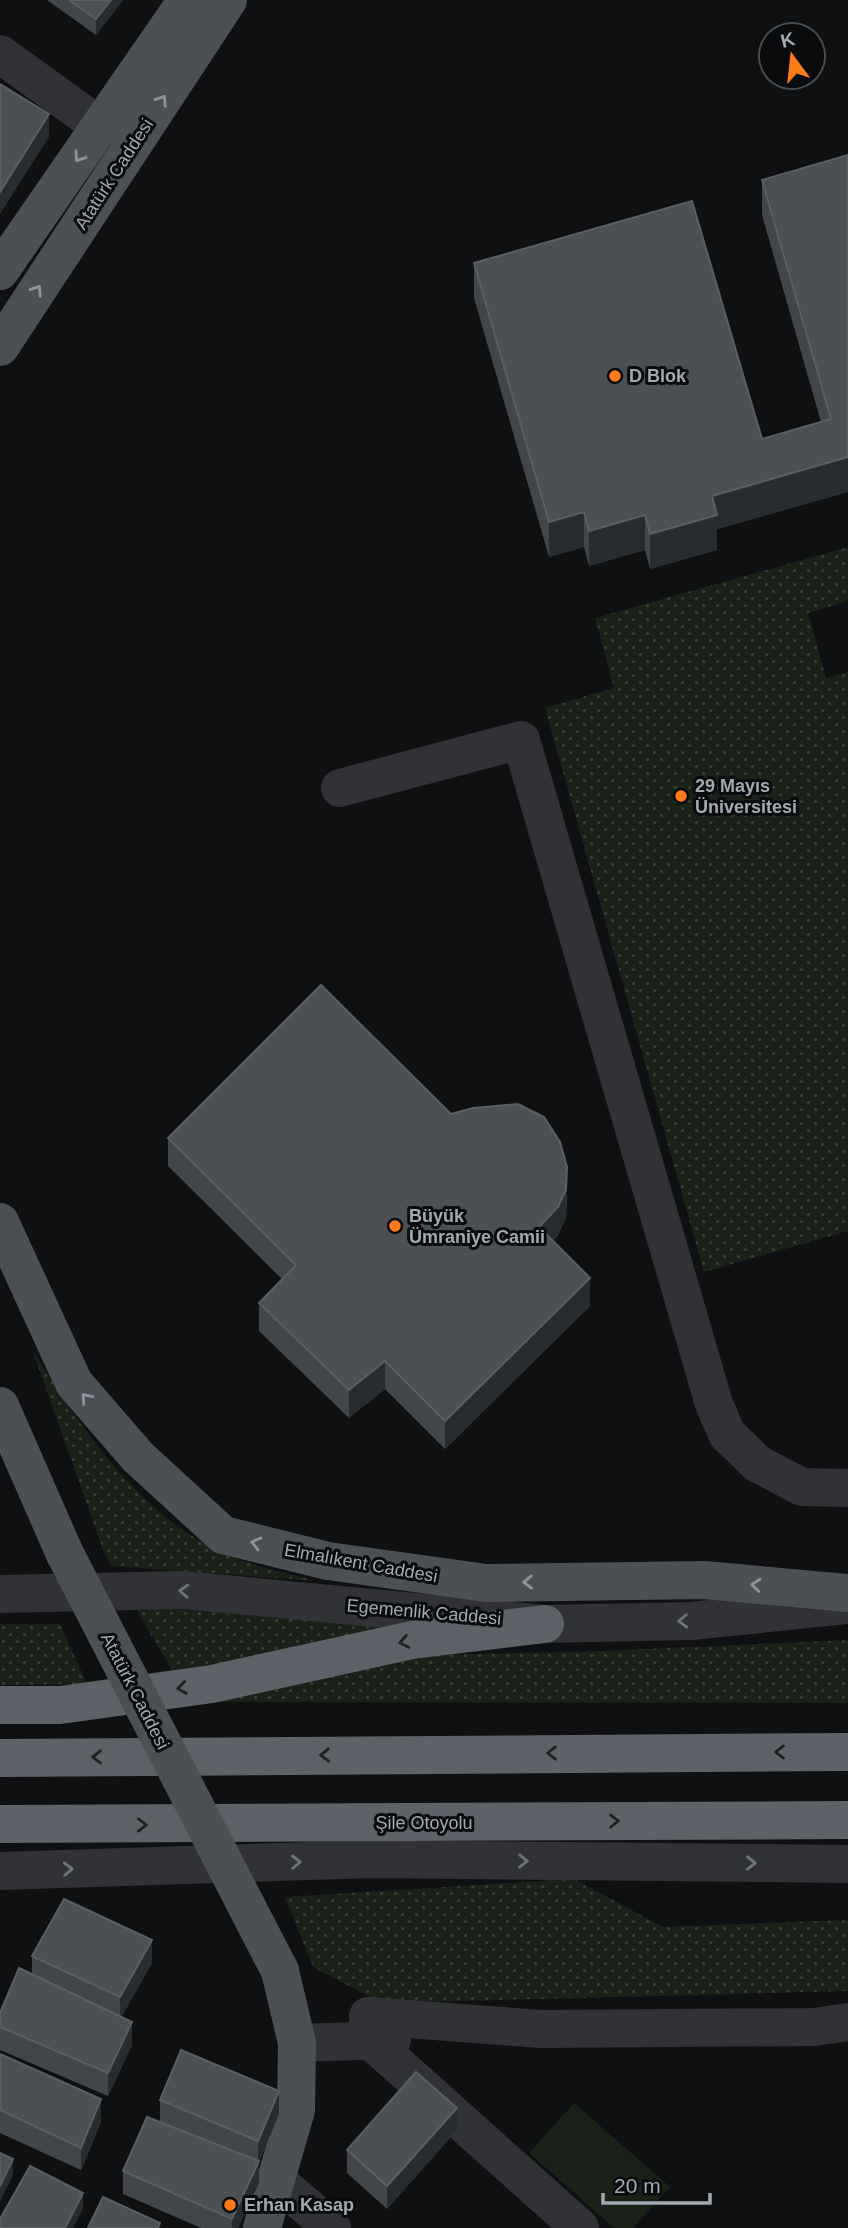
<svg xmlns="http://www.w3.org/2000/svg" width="848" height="2228" font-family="Helvetica,sans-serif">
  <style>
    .grass { fill: url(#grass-dots) }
    .garden { fill: #1a2119 }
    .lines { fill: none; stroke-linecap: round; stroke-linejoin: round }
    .minor { stroke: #303236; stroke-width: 38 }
    .major { stroke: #4c5055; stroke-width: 38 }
    .highway { stroke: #5c6268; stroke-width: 38 }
    .major-bridge { stroke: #4c5055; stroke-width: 38 }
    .wall { fill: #424649 }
    .shaded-wall { fill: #292c2e }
    .building { fill: #4c5054; stroke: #595e63; stroke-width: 2 }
    .oneway { stroke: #8a949c }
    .oneway2 { stroke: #6d747b }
    .oneway3 { stroke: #1e2123 }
    .poi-dot { fill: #ff7b19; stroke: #0a0b0c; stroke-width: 2.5 }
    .labels { text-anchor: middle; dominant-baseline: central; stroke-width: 6; stroke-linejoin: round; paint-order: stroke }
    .street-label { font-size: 18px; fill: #9faab3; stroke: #0a0b0c }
    .poi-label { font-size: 18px; font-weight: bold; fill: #9faab3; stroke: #0a0b0c; text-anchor: start }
  </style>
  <defs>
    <pattern id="grass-dots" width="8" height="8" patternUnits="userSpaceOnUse" patternTransform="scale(1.75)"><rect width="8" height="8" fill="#1a2119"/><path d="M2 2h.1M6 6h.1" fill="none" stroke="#383f38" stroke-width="1.8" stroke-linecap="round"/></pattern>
  </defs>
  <rect width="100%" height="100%" fill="#0f1011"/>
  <!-- grass -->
  <g class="grass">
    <polygon points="848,547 848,601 808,613 826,678 848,672 848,1231 704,1272 545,708 614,688 595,618"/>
    <path d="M32,1349C79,1426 142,1519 228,1555C256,1567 287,1573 316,1581L112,1566L103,1550Z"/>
    <polygon points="134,1606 392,1627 269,1657 172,1670"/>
    <polygon points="0,1624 60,1624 87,1684 0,1685"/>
    <polygon points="848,1640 848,1703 205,1702 415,1655 579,1652"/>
    <polygon points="574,1879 663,1927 848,1920 848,1991 381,2003 313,1967 285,1897"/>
  </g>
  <!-- garden -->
  <polygon class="garden" points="574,2103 670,2187 633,2228 614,2228 529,2153"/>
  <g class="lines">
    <!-- minor -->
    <g class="minor">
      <polyline points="0,54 101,127"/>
      <polyline points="340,788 521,740 714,1404 727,1434 758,1464 802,1487 848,1488"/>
      <polyline points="0,1594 182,1590 545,1624 691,1621 848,1605"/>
      <polyline points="0,1871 373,1859 848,1864"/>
      <polyline points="297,2043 392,2040"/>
      <polyline points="276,2180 332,2228"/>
      <polyline points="580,2228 369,2039 368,2016 541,2029 814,2027 848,2022"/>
    </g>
    <!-- major -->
    <g class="major">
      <polyline points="0,271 187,0"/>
      <polyline points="0,347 228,0"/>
      <polyline points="0,1222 74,1383 138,1457 223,1535 328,1561 486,1583 704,1580 848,1593"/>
      <polyline points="0,1406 65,1554"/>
      <polyline points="262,2228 296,2110 297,2043 280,1971"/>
    </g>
    <!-- highway -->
    <g class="highway">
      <polyline points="0,1705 60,1705 212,1684 412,1640 545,1624"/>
      <polyline points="0,1758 848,1752"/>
      <polyline points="0,1824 848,1820"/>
    </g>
    <!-- major-bridge -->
    <polyline class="major-bridge" points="65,1554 280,1971"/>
  </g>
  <!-- wall -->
  <g class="wall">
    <polygon points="47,0 123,0 96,35"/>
    <polygon points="848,155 848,492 717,529 717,550 650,569 645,550 589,566 584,547 549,557 474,298 474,263 762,439 821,422 762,215 762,180"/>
    <polygon points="451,1114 567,1195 566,1218 558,1235 553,1241 590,1306 445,1449 385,1389 349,1418 259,1331 259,1303 282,1279 168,1166 168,1138"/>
    <polygon points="32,1956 152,1963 121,2017 132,2045 108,2096 0,2050 0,2013 32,1974"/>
    <polygon points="0,2054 101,2122 81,2170 0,2133"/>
    <polygon points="160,2100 279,2114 259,2162 259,2183 238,2228 201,2228 123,2194 123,2171 160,2122"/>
    <polygon points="457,2130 387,2209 347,2173 347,2150"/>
  </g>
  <!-- shaded-wall -->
  <g class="shaded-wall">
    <polygon points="111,0 123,0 96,35 96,19"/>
    <polygon points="49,114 49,137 0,214 0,192"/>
    <polygon points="848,457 848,492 717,529 717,550 650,569 650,534 712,496"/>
    <polygon points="584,512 584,547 549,557 549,522"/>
    <polygon points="645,515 645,550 589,566 589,531"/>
    <polygon points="567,1167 566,1218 558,1235 539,1255 539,1227"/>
    <polygon points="590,1278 590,1306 445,1449 445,1421"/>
    <polygon points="385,1361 385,1389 349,1418 349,1390"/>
    <polygon points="152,1940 152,1963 120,2020 120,1997"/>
    <polygon points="132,2022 132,2045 108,2096 108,2073"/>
    <polygon points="279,2091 279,2114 259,2162 259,2183 238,2228 232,2228 232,2219 258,2162 258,2141"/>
    <polygon points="101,2099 101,2122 81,2170 81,2148"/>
    <polygon points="457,2108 457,2130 387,2209 387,2186"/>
    <polygon points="13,2159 13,2175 0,2202 0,2186"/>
    <polygon points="83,2193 83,2209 73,2228 65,2228"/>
  </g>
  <!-- building -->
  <g class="building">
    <polygon points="69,0 111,0 96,19"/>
    <polygon points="0,84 49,114 0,192"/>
    <polygon points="848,155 848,457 712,496 717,515 650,534 645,515 589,531 584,512 549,522 474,263 692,201 762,439 831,419 762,180"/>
    <polygon points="321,985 451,1114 473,1108 518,1104 544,1117 560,1142 567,1167 566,1190 558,1207 539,1227 590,1278 445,1421 385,1361 349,1390 259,1303 296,1265 168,1138"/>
    <polygon points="64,1899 152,1940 120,1997 32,1956"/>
    <polygon points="19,1968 132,2022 108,2073 0,2027 0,2013"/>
    <polygon points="181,2050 279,2091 258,2141 160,2100"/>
    <polygon points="0,2054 101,2099 81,2148 0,2110"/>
    <polygon points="416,2072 457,2108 387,2186 347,2150"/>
    <polygon points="147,2117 259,2161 232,2219 123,2171"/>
    <polygon points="0,2153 13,2159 0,2186"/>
    <polygon points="30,2166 83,2193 65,2228 0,2228 0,2219"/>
    <polygon points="103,2197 160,2223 158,2228 88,2228"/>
  </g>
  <!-- one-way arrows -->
  <defs><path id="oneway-chevron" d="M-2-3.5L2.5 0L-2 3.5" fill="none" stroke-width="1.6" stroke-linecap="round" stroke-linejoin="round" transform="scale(1.75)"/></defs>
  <g class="oneway">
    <use href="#oneway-chevron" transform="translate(162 100) rotate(-57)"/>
    <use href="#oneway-chevron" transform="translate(79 157) rotate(125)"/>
    <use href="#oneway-chevron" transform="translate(37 290) rotate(-57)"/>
    <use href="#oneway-chevron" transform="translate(86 1398) rotate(-131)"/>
    <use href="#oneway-chevron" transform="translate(256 1543) rotate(-166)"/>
    <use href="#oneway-chevron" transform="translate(528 1582) rotate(179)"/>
    <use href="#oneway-chevron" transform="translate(756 1585) rotate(-175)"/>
  </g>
  <g class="oneway2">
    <use href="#oneway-chevron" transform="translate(184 1591) rotate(-177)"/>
    <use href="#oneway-chevron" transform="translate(683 1621) rotate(178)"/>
    <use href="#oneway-chevron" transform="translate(523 1861) rotate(1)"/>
    <use href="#oneway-chevron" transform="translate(296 1862) rotate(-2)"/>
    <use href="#oneway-chevron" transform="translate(751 1863) rotate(1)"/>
    <use href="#oneway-chevron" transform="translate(68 1869) rotate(-2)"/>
  </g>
  <g class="oneway3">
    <use href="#oneway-chevron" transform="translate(404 1642) rotate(169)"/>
    <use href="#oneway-chevron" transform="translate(182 1688) rotate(172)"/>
    <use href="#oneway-chevron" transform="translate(780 1752) rotate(180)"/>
    <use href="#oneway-chevron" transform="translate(552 1753) rotate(180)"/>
    <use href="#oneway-chevron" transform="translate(325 1755) rotate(179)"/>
    <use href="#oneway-chevron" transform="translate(97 1757) rotate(179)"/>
    <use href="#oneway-chevron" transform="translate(614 1821)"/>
    <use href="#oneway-chevron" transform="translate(142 1825)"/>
  </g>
  <!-- markers -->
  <g class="poi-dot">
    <circle cx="615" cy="376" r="7"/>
    <circle cx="681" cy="796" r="7"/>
    <circle cx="395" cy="1226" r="7"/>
    <circle cx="230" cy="2205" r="7"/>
  </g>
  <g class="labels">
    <!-- street labels -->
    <g class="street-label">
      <text transform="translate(114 174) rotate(-57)">Atatürk Caddesi</text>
      <text transform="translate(361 1563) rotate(10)">Elmalıkent Caddesi</text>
      <text transform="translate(424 1612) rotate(5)">Egemenlik Caddesi</text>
      <text transform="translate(135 1691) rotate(63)">Atatürk Caddesi</text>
      <text x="424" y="1823">Şile Otoyolu</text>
    </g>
    <!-- poi labels -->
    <g class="poi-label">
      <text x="629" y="376">D Blok</text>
      <text x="695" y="786">29 Mayıs<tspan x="695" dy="21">Üniversitesi</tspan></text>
      <text x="409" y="1216">Büyük<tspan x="409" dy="21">Ümraniye Camii</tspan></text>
      <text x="244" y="2205">Erhan Kasap</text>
    </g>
  </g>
  <!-- north arrow -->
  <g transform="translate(792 56) rotate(345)"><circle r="33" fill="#0a0b0c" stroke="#464b4f" stroke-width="2"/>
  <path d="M0-5L12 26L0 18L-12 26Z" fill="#ff7b19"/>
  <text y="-10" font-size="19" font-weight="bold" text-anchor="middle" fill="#9faab3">K</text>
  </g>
  <!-- scale -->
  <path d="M603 2193v10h107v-10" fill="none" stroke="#9faab3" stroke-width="3.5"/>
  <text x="614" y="2193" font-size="21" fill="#9faab3" stroke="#0a0b0c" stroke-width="5" paint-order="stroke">20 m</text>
</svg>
